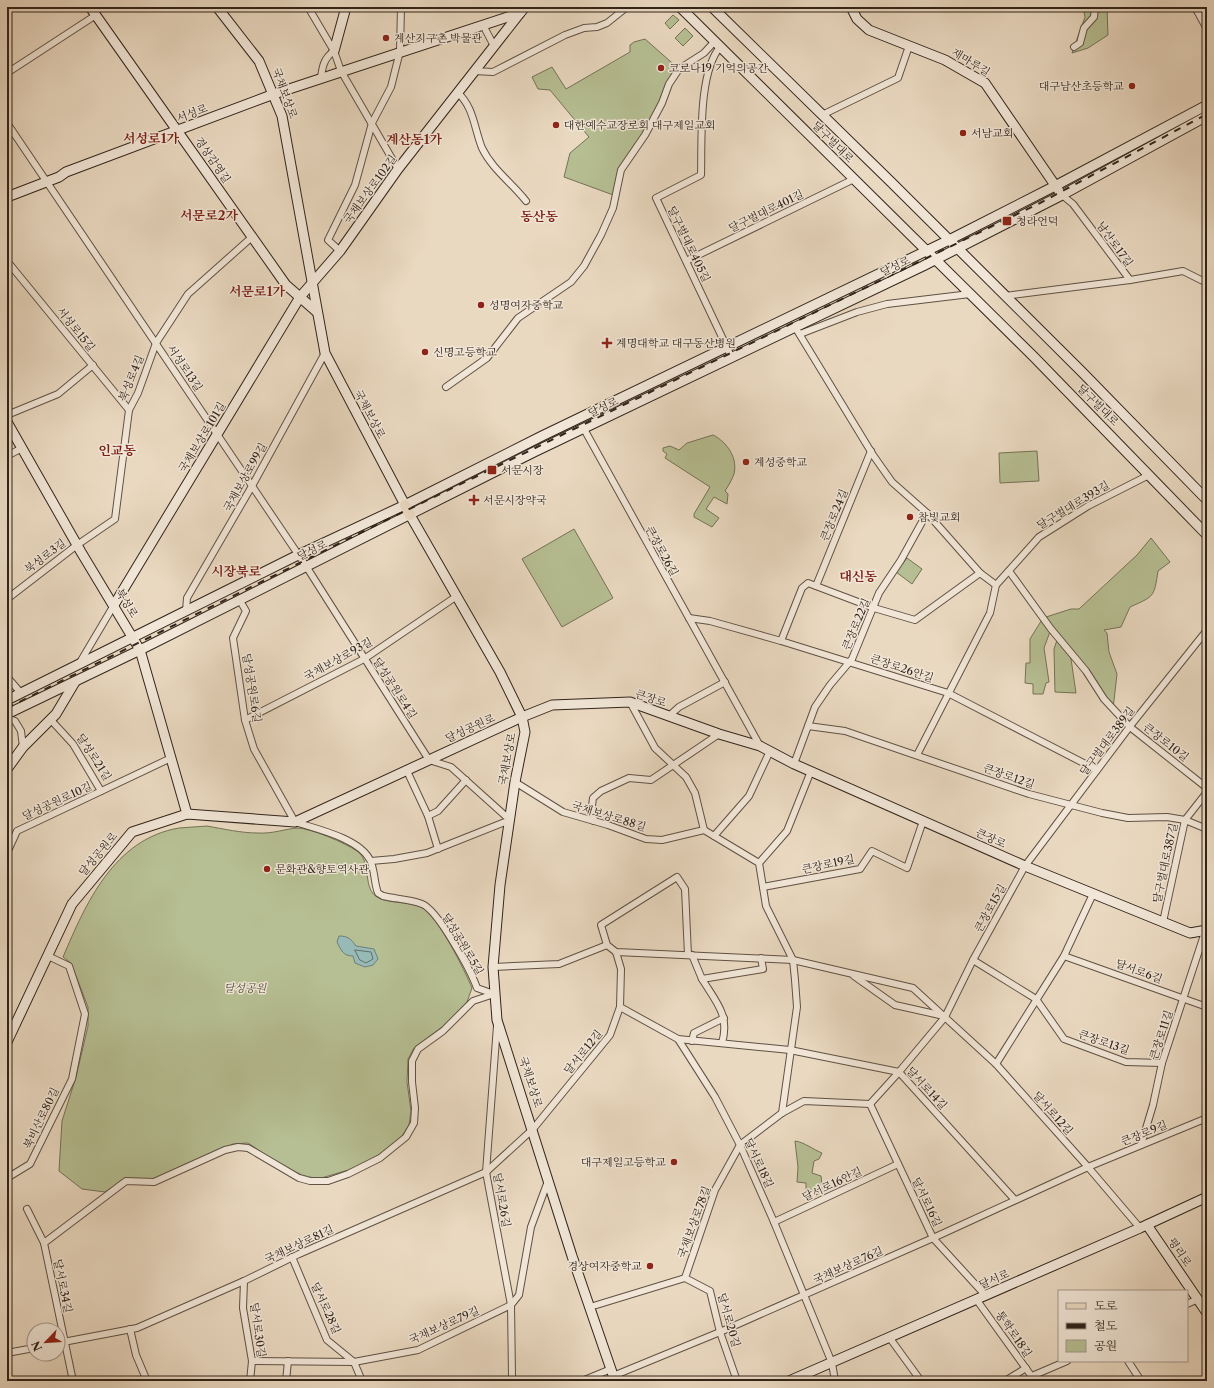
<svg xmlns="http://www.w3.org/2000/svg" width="1214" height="1388" font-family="'Libre Caslon Text','Noto Serif KR',serif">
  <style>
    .green { fill: #b6bf93; stroke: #747257 }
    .water { fill: #98bab7; stroke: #6f7e79 }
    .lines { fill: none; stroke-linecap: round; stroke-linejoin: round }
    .shore { stroke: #646f69; stroke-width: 1 }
    .street-casing { stroke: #5f5144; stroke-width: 8 }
    .secondary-casing { stroke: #31241b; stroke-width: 11 }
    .primary-casing { stroke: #31241b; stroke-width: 12 }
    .street { stroke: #f1e6d7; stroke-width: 6 }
    .secondary { stroke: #f1e6d7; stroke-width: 9 }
    .primary { stroke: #ead9c1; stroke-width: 10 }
    .rail { stroke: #31241b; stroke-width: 2; stroke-dasharray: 7 7; stroke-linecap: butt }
    .poi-dot { fill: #8f2418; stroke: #f1e6d7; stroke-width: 1.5 }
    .labels { text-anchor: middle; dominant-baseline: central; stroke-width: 3; stroke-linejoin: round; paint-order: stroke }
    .poi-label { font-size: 11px; fill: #31241b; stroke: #f1e6d7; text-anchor: start }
    .street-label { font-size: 11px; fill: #31241b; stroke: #f1e6d7 }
    .park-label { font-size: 11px; font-style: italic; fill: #524b39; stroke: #f1e6d7 }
    .quarter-label { font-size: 13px; font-weight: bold; fill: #7a1f14; stroke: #f1e6d7 }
  </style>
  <rect width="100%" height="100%" fill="#ead9c1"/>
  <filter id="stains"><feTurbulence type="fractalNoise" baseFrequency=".005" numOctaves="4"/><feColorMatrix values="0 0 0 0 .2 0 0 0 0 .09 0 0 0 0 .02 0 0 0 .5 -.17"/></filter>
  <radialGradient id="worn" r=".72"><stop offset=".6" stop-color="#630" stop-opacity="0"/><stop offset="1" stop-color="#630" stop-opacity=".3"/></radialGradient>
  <!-- green -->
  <g class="green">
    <polygon points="1083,7 1107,7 1108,35 1088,48 1072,53 1085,17"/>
    <polygon points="673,15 679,20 670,29 665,23"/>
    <polygon points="685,28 693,36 683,46 675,38"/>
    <polygon points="645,39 679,69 662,103 621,170 616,196 564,177 570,153 589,137 550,90 538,89 532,77 552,67 566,89 630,52 630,45 634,42"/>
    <path d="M713,435C727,442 738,458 734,474C732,480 728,486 725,491L728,494L727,504L714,497L706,509L719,518L712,527L694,517V514L710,487L665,458L667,454L663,451V448L670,446L679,450L687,443Z"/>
    <polygon points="1037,451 1039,481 1000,483 999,453"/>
    <polygon points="574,529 613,598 562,627 522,559"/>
    <path d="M1151,538L1170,562L1158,571C1154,598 1154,596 1130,607L1121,627L1104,630L1107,633L1109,652L1117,674L1113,709L1070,652L1076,693L1055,692L1054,649L1058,637L1051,629L1044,648L1049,682L1046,683L1043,694H1033V684L1025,683L1026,663H1030V639L1043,618L1071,609H1079L1137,555Z"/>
    <polygon points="907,558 922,569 912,584 896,572"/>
    <path d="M207,826C224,829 241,833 258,833C272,834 285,829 297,828C311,828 345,843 357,851C373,862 361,890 379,898C392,904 408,901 421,907C437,914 465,971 472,988L467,1002L450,1021L414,1048L408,1059L407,1082L411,1111L409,1125L400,1139L384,1152L355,1168L318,1179L302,1175L284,1167L248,1143L233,1144L158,1178L121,1182L105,1192L82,1189L59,1171L62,1121L76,1077L88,1026V1007L71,963L63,957C86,903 114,839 179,828C188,827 198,827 207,826Z"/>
    <path d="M795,1141C804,1142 814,1150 822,1153L819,1159L814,1161L812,1173L821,1176L822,1185H828L829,1188L816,1195L814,1191H806V1183L797,1182L798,1167Z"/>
  </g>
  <!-- water -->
  <path class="water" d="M339,936C348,936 351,939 356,946L374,949L378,959L373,965L365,967L355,963L353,956C343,956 341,950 337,942Z"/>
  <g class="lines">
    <!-- shore -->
    <polygon class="shore" points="355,950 371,952 373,959 366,963 360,960"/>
    <!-- street casing -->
    <g class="street-casing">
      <g id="street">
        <polyline points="308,7 334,51 341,71 398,169"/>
        <polyline points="1195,7 1207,29"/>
        <polyline points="483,25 494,46"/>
        <path d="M721,46C698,71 702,141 701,175L656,198L731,356"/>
        <polyline points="1074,47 1080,43 1084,28 1094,17 1095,7"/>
        <polyline points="474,71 493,72 565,35 584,28 597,27 607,23 627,7"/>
        <polyline points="7,73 96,15"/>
        <path d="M321,79C322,67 324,58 334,51"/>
        <path d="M457,92C474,107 474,128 482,148C492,169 512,183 526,201"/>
        <polyline points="822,115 898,78 909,46"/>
        <polyline points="7,123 306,566 429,760 451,767 510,820 427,853 394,859 371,861"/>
        <polyline points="1062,195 1073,204 1130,280"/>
        <polyline points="340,251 328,240 355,185 372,123 391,87 400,51 401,7"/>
        <polyline points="7,261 129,410"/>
        <polyline points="686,261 854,179"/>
        <polyline points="1005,296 1130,280 1183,271 1207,283"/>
        <polyline points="795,327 873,455 892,482 927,513 980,573 996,585"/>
        <polyline points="800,334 857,312 887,304 970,294"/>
        <polyline points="446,387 487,358 518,318 571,282 584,266 601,235 613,208 621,170 645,135 662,103 669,84 679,69 704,53 715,41"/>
        <polyline points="7,415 58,394 93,365"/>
        <polyline points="584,429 760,746"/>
        <polyline points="7,456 22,448"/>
        <polyline points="1009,571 1051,629 1086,671 1104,699 1130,727 1207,788"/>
        <polyline points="816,586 871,451"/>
        <polyline points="7,599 77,545 115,519 129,410 138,393 156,343 188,294 252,237"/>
        <path d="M239,599L246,611L233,638L245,720L254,749L295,822C316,829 359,838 370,860C375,870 374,883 378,893L383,896C395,899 410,899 422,904C438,910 471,971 477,988L494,994"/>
        <polyline points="186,611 187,598 252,486 325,353"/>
        <polyline points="689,618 710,621 781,641 948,693 1097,770"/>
        <polyline points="781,641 802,588 808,583 874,608 915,620 980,573"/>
        <polyline points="79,664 114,605"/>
        <polyline points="7,677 21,693"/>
        <polyline points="630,702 655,748 686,777 695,793 704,830"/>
        <polyline points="669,716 679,707 725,682"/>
        <polyline points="7,718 15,721 21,731 23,747"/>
        <polyline points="50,719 73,744 101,791"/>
        <polyline points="245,720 364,659 457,596"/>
        <polyline points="808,726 845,731 1029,794 1102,813 1128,818 1167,817 1185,820 1207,829"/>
        <polyline points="917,755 990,613 996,585 1039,537 1088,506 1149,475"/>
        <polyline points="794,764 815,707 830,685 852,659 879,593 901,560 927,513"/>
        <polyline points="407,771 428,816 438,849"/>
        <polyline points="515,782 563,812 608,825 646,839 662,840 704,830 759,863 766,906 793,960 795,980 797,1007 782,1113"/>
        <polyline points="428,816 438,811 466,780"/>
        <polyline points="594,821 592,806 593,798 601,791 629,778 651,780 719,734"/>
        <polyline points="714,836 749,796 770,751"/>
        <polyline points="7,853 17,831 171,758"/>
        <polyline points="759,863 787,831 811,771"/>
        <polyline points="763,887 860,869 872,851 907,868 923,821"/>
        <polyline points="1163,922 1185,820 1207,792"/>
        <polyline points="688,955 685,889 677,877 601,925 607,945 616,952 793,960 913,988 996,1064 1088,1167 1140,1228"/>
        <polyline points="692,955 702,979 763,969 761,958"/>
        <polyline points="1064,956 1207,1007"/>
        <polyline points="973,960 1036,999 1064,1039 1126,1062 1162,1063"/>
        <polyline points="493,967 559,964 607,945"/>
        <polyline points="854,976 895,1005 944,1016"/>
        <path d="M702,979C716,1002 730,1015 722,1043"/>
        <polyline points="620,1007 678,1039 715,1097 740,1145 774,1222 832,1363 835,1381"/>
        <polyline points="497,1026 486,1172 511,1305 512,1376 514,1381"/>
        <polyline points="678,1039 790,1050 899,1072 1015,1200"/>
        <polyline points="692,1041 694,1033 724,1018"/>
        <polyline points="996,1064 1064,956 1093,894"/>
        <polyline points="870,1104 933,1238 986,1296"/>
        <polyline points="1141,1145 1153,1105 1162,1063 1205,932 1207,933"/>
        <polyline points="7,1178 30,1164 72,1079 85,1014 69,966 48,956"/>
        <polyline points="27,1209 44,1243"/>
        <polyline points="774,1222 898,1164"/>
        <polyline points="292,1257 327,1340 354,1362 362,1381"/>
        <polyline points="685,1278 715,1190 740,1145 782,1113 804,1101 870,1104 899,1072 945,1017 973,960 1025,866 1131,725 1207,630"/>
        <polyline points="685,1278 710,1291 720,1332 737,1381"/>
        <polyline points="244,1281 243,1308 252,1361 250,1381"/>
        <polyline points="976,1299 1035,1381"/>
        <polyline points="1187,1304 1198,1299"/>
        <polyline points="590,1307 685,1278"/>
        <polyline points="130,1329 136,1355 147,1381"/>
        <polyline points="889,1337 921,1381"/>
        <polyline points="58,1343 137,1328 244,1281 299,1254 486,1172 533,1129 610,1035 620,1007 621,969 616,952"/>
        <polyline points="7,1353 34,1348"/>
        <polyline points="252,1361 354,1362 418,1350 511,1305 519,1295 531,1227 548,1181"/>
        <polyline points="1128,1361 1141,1381"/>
        <polyline points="613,1376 720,1332 933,1238 1088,1167 1207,1118"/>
        <polyline points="1032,1376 1067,1361"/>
        <polyline points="73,1381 44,1243 126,1181 154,1182 225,1150 238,1147 248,1148 299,1178 310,1181 328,1181 348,1174 380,1158 406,1137 414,1123 415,1108 412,1082 412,1061 418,1049 443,1031 473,1001 494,994"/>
        <polyline points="286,1381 288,1361"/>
        <polyline points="582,1381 611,1369"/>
        <polyline points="1005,1381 1026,1368"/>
      </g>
    </g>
    <!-- secondary casing -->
    <g class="secondary-casing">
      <g id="secondary">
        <polyline points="90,7 286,285 317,312"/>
        <polyline points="217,7 259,61 282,116 325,353 405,505"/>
        <polyline points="680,7 1034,357 1207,535"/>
        <polyline points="712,7 891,182 1082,372 1207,500"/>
        <polyline points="851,7 857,19 869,30 945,60 985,83 1059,191"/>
        <polyline points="334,51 346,7"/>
        <polyline points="7,197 59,177 66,172 274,94 520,13 525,7"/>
        <polyline points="7,422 81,552 140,650 187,814"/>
        <polyline points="410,515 500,672 522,717 525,732 515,782 500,885 493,967 497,1020 572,1256 615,1381"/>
        <polyline points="114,605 300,297 340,251 398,169 520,13"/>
        <polyline points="7,700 298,555 405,505 542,436 949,240 1055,186 1207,105"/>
        <polyline points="7,714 140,650 534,452 923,266 1062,195 1207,116"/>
        <polyline points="7,769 23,747 56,714 75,682"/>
        <polyline points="7,1042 72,904 132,832 187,814 295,822 522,717 552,705 630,702 719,734 760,746 794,764 1025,866 1190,933 1207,930"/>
        <polyline points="1147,1225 1207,1313"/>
        <polyline points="789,1381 1140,1228 1207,1197"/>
      </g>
    </g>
    <!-- primary casing -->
    <g class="primary-casing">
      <polyline id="primary" points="405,505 410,515"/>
    </g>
    <!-- street -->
    <use href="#street" class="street"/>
    <!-- secondary -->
    <use href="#secondary" class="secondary"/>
    <!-- primary -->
    <use href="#primary" class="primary"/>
    <!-- rail -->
    <polyline class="rail" points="7,708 366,530 1040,203 1207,114"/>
  </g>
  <!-- markers -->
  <g class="poi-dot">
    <circle cx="386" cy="38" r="4"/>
    <circle cx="661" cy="68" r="4"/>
    <circle cx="1132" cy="86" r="4"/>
    <circle cx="556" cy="125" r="4"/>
    <circle cx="963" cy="133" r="4"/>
    <rect x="1002" y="216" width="10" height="10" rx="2"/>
    <circle cx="481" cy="305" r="4"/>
    <path d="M605 337h4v4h4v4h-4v4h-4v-4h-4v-4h4z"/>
    <circle cx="425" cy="352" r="4"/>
    <circle cx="746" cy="462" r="4"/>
    <rect x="487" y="465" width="10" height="10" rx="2"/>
    <path d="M472 494h4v4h4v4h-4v4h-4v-4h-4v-4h4z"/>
    <circle cx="910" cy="517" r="4"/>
    <circle cx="267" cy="869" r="4"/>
    <circle cx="674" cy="1162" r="4"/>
    <circle cx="650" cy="1266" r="4"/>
  </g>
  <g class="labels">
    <!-- poi labels -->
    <g class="poi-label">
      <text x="394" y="38">계산지구촌 박물관</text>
      <text x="669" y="68">코로나19 기억의공간</text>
      <text x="1124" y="86" text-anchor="end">대구남산초등학교</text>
      <text x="564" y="125">대한예수교장로회 대구제일교회</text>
      <text x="971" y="133">서남교회</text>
      <text x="1016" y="221">청라언덕</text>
      <text x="489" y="305">성명여자중학교</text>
      <text x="616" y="343">계명대학교 대구동산병원</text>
      <text x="433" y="352">신명고등학교</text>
      <text x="754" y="462">계성중학교</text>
      <text x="501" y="470">서문시장</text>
      <text x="483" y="500">서문시장약국</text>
      <text x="918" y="517">참빛교회</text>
      <text x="275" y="869">문화관&amp;향토역사관</text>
      <text x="666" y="1162" text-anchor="end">대구제일고등학교</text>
      <text x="642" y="1266" text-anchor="end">경상여자중학교</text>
    </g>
    <!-- street labels -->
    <g class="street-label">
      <text transform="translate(971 62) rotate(32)">재마루길</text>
      <text transform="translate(285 93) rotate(70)">국채보상로</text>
      <text transform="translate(192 113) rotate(-21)">서성로</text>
      <text transform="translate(833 142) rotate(45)">달구벌대로</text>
      <text transform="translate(213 160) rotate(55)">경상감영길</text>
      <text transform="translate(370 189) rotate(-54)">국채보상로102길</text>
      <text transform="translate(766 211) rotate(-26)">달구벌대로401길</text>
      <text transform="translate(689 244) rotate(64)">달구벌대로405길</text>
      <text transform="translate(1115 244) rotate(54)">남산로17길</text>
      <text transform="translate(895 266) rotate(-26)">달성로</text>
      <text transform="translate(76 329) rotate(51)">서성로15길</text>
      <text transform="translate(185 368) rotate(56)">서성로13길</text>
      <text transform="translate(131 378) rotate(-68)">북성로4길</text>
      <text transform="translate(1098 405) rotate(45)">달구벌대로</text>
      <text transform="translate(603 407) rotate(-26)">달성로</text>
      <text transform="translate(370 414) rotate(62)">국채보상로</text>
      <text transform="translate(202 437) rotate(-59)">국채보상로101길</text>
      <text transform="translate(245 477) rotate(-61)">국채보상로99길</text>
      <text transform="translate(1073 505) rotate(-31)">달구벌대로393길</text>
      <text transform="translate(834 515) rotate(-68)">큰장로24길</text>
      <text transform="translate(312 550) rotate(-26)">달성로</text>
      <text transform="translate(662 551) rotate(61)">큰장로26길</text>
      <text transform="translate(45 556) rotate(-37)">북성로3길</text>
      <text transform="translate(127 603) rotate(59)">북성로</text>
      <text transform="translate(856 624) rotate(-67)">큰장로22길</text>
      <text transform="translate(338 659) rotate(-29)">국채보상로93길</text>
      <text transform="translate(902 668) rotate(18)">큰장로26안길</text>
      <text transform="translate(252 688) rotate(81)">달성공원로6길</text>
      <text transform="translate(395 688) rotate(57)">달성공원로4길</text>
      <text transform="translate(651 698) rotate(18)">큰장로</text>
      <text transform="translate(470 728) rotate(-25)">달성공원로</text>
      <text transform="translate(1107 741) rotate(-53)">달구벌대로389길</text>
      <text transform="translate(1166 742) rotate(38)">큰장로10길</text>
      <text transform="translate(94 757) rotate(57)">달성로21길</text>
      <text transform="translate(507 759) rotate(-80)">국채보상로</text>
      <text transform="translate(1009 776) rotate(19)">큰장로12길</text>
      <text transform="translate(57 801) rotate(-25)">달성공원로10길</text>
      <text transform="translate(609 816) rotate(17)">국채보상로88길</text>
      <text transform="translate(991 838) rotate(24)">큰장로</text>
      <text transform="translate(98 854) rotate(-50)">달성공원로</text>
      <text transform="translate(1165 863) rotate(-78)">달구벌대로387길</text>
      <text transform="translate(828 864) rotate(-12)">큰장로19길</text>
      <text transform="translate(990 908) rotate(-61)">큰장로15길</text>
      <text transform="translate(463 944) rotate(59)">달성공원로5길</text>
      <text transform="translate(1139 971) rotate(20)">달서로6길</text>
      <text transform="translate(1161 1035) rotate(-72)">큰장로11길</text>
      <text transform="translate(1104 1042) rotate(19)">큰장로13길</text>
      <text transform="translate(583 1052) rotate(-51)">달서로12길</text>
      <text transform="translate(531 1082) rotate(72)">국채보상로</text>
      <text transform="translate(927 1088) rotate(47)">달서로14길</text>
      <text transform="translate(1053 1113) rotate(48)">달서로12길</text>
      <text transform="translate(41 1118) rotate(-64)">북비산로80길</text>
      <text transform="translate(1144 1133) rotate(-22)">큰장로9길</text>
      <text transform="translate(759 1163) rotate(65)">달서로18길</text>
      <text transform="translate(832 1184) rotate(-25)">달서로16안길</text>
      <text transform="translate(502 1200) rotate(80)">달서로26길</text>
      <text transform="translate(927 1202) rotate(64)">달서로16길</text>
      <text transform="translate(694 1222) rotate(-70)">국채보상로78길</text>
      <text transform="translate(299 1244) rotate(-25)">국채보상로81길</text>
      <text transform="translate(1180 1252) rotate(56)">평리로</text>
      <text transform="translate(848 1265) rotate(-24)">국채보상로76길</text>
      <text transform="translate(994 1279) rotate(-23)">달서로</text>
      <text transform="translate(63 1286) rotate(78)">달서로34길</text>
      <text transform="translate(326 1308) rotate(65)">달서로28길</text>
      <text transform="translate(729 1320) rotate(74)">달서로20길</text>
      <text transform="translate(444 1325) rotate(-24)">국채보상로79길</text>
      <text transform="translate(258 1330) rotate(82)">달서로30길</text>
      <text transform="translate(1014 1334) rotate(55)">통학로18길</text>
    </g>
    <!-- park labels -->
    <g class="park-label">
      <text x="245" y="988">달성공원</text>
    </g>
    <!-- quarter labels -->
    <g class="quarter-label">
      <text x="151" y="138">서성로1가</text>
      <text x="414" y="139">계산동1가</text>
      <text x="209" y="215">서문로2가</text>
      <text x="539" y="216">동산동</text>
      <text x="257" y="291">서문로1가</text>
      <text x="117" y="450">인교동</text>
      <text x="236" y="571">시장북로</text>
      <text x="858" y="576">대신동</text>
    </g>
  </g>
  <!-- margin -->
  <rect width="1214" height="1388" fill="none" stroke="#ead9c1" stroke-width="24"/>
  <rect x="8" y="8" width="1198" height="1372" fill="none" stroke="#31241b" stroke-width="2"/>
  <rect x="12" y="12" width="1190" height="1364" fill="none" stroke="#31241b"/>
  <!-- legend -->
  <rect x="1058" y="1290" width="130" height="72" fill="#f1e6d7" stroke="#a4988c"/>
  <rect x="1066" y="1303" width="20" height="6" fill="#ead9c1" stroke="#a4988c"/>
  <text x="1094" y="1310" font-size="12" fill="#31241b">도로</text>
  <rect x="1066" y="1323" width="20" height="6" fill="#31241b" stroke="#a4988c"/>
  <text x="1094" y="1330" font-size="12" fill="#31241b">철도</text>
  <rect x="1066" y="1340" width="20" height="12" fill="#b6bf93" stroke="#a4988c"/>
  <text x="1094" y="1350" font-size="12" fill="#31241b">공원</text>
  <!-- north arrow -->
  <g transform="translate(46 1342) rotate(245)"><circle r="19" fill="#f1e6d7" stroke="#a4988c"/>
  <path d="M0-3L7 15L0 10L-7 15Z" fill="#8f2418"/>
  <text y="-6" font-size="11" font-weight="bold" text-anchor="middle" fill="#31241b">N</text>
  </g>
  <rect width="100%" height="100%" filter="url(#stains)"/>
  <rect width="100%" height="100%" fill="url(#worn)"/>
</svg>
